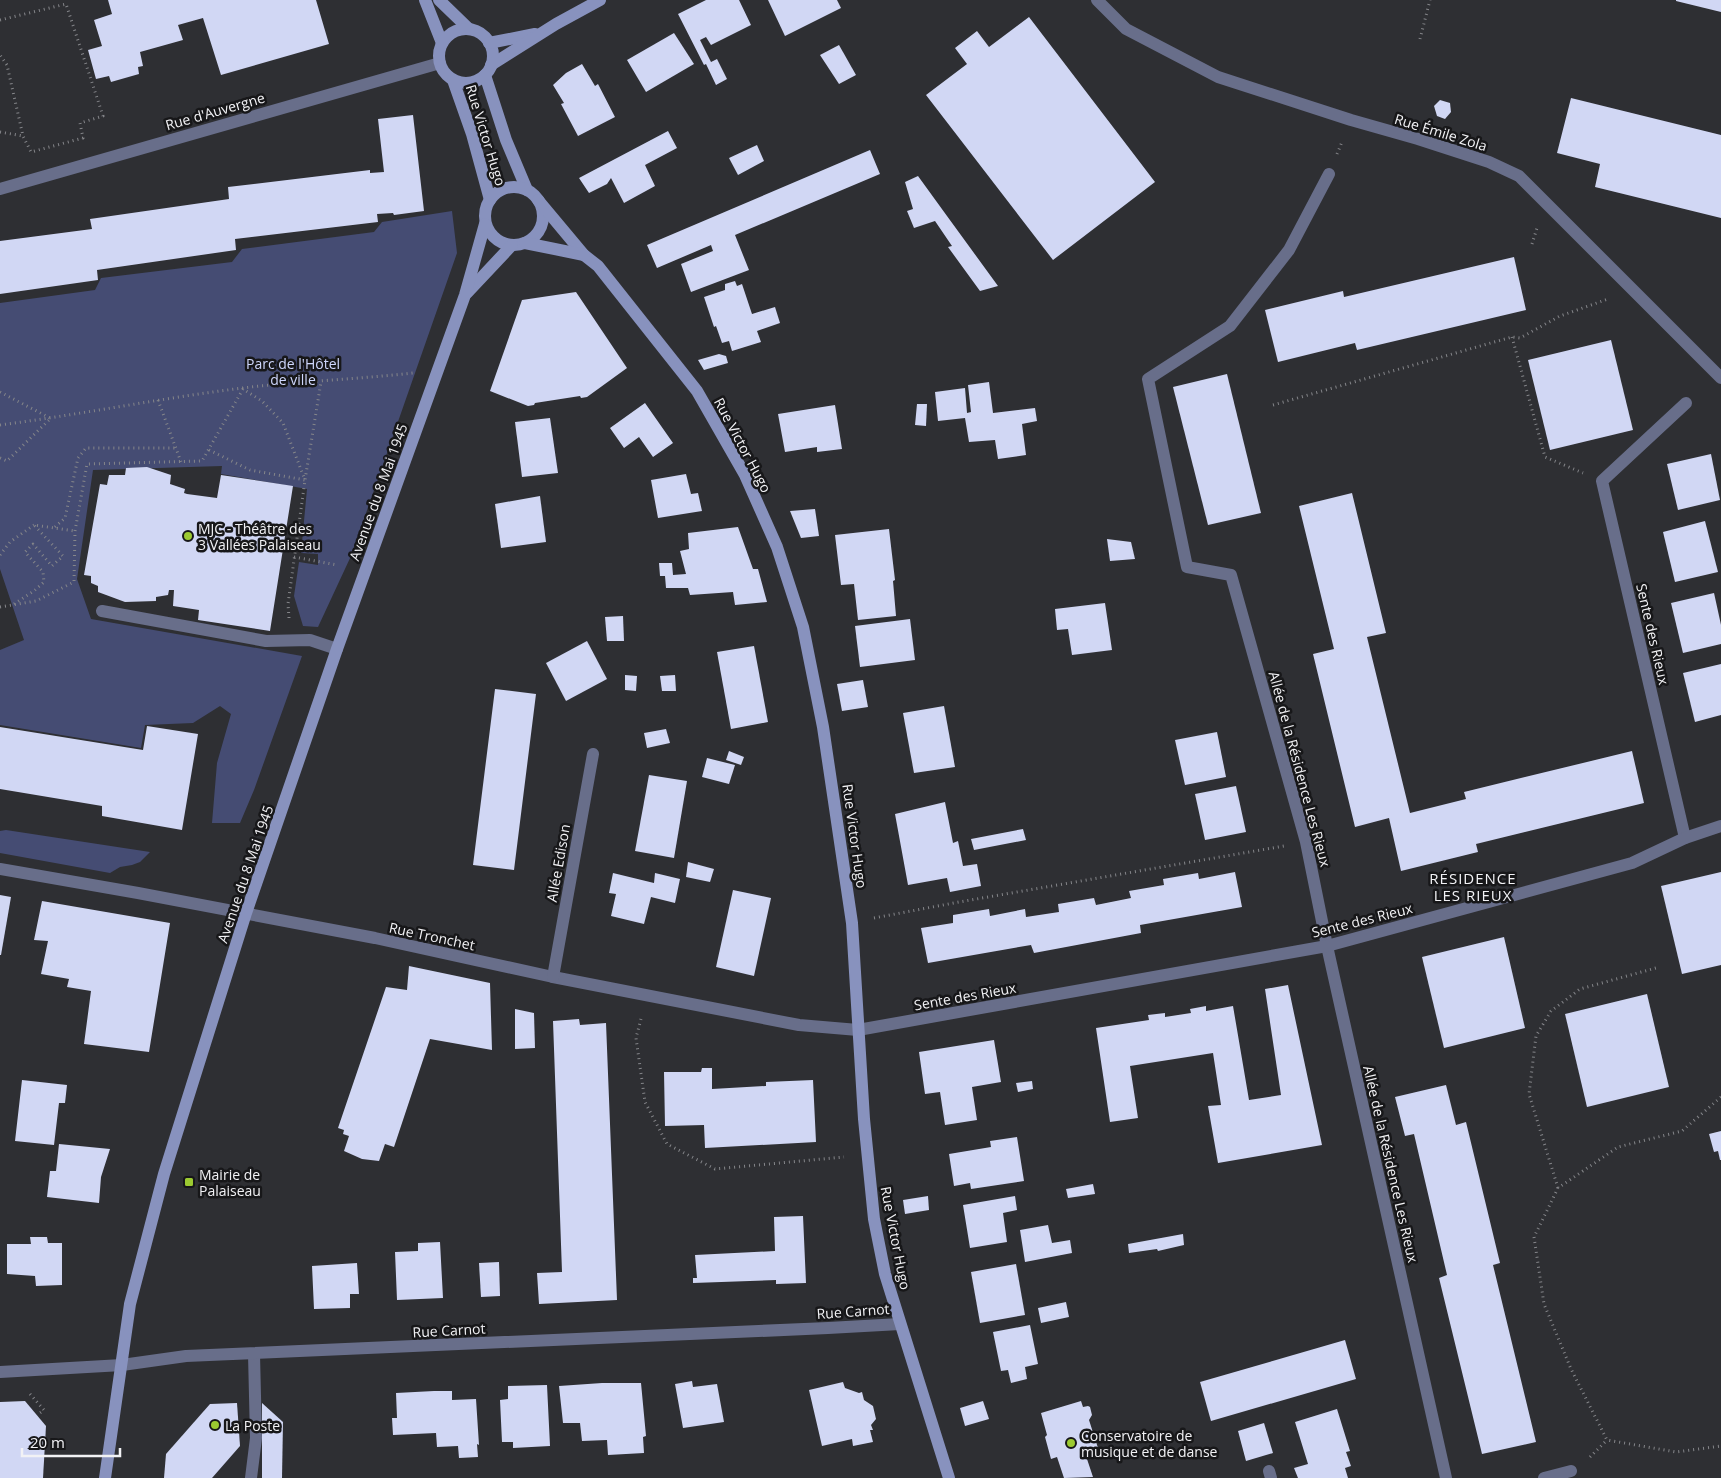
<svg xmlns="http://www.w3.org/2000/svg" width="1721" height="1478" font-family="'Open Sans',sans-serif">
  <style>
    .green { fill: #454c73 }
    .building { fill: #d1d7f4 }
    .lines { fill: none; stroke-linecap: round; stroke-linejoin: round }
    .path { stroke: #85868a; stroke-width: 3; stroke-dasharray: 1 4; stroke-linecap: butt }
    .lane { stroke: #686e8a; stroke-width: 12 }
    .street { stroke: #686e8a; stroke-width: 12 }
    .secondary { stroke: #8892be; stroke-width: 12 }
    .poi-dot { fill: #9cca31; stroke: #171719; stroke-width: 2 }
    .labels { text-anchor: middle; dominant-baseline: central; stroke-width: 5; stroke-linejoin: round; paint-order: stroke }
    .street-label { font-size: 14px; fill: #f2f2f5; stroke: #171719 }
    .park-label { font-size: 14px; fill: #cfd7fc; stroke: #171719 }
    .poi-label { font-size: 14px; fill: #f2f2f5; stroke: #171719; text-anchor: start }
    .neighbourhood-label { font-size: 15px; letter-spacing: 1px; fill: #f2f2f5; stroke: #171719 }
  </style>
  <rect width="100%" height="100%" fill="#2e2f33"/>
  <!-- green -->
  <g class="green">
    <polygon points="452,211 457,253 351,556 318,627 303,626 294,596 299,562 318,565 318,554 301,553 307,489 221,474 222,466 93,470 77,579 91,619 302,656 254,790 240,823 212,823 217,763 231,714 220,706 193,723 145,725 141,748 0,725 0,650 24,640 0,569 0,303 95,290 101,278 232,262 242,249 374,232 382,222"/>
    <polygon points="6,830 150,852 140,862 132,865 120,867 110,873 0,853 0,831"/>
  </g>
  <!-- building -->
  <g class="building">
    <polygon points="108,0 316,0 329,44 221,75 203,18 178,25 183,40 140,52 143,66 138,67 139,74 111,82 109,76 96,79 88,50 102,46 94,20 112,14"/>
    <polygon points="706,0 739,0 751,25 711,45 706,37 700,40 711,62 717,59 727,79 716,85 706,64 704,65 678,14"/>
    <polygon points="768,0 837,0 841,8 785,36"/>
    <polygon points="1676,0 1721,0 1721,12 1676,1"/>
    <polygon points="1029,17 1155,182 1053,260 926,95 967,64 955,48 977,31 989,47"/>
    <polygon points="674,33 694,64 646,92 627,60"/>
    <polygon points="839,45 856,75 839,84 820,55"/>
    <polygon points="582,64 595,86 598,84 615,117 578,136 561,104 564,103 553,85 566,73"/>
    <polygon points="1571,98 1721,135 1721,218 1595,187 1600,164 1557,153"/>
    <polygon points="1440,100 1450,103 1451,112 1445,119 1437,116 1434,106"/>
    <polygon points="413,115 424,211 394,215 393,213 377,214 378,222 235,239 236,250 97,270 98,280 0,294 0,241 92,229 90,219 229,199 228,187 370,170 370,173 384,172 378,119"/>
    <polygon points="668,131 677,148 645,165 655,186 624,203 611,178 607,184 589,193 579,178"/>
    <polygon points="757,145 764,161 738,175 729,158"/>
    <polygon points="870,150 880,174 735,235 749,270 691,292 681,264 713,251 711,245 657,268 647,245"/>
    <polygon points="918,176 947,216 998,286 980,291 948,247 952,246 935,221 914,228 907,211 913,209 905,182"/>
    <polygon points="1514,257 1526,310 1357,350 1355,343 1278,362 1265,310 1343,291 1344,297"/>
    <polygon points="735,281 737,286 742,284 752,314 775,307 780,323 757,331 761,342 732,351 729,341 722,343 716,326 714,327 704,297 725,290 725,284"/>
    <polygon points="576,292 627,368 587,397 581,398 580,396 535,403 534,405 528,406 490,391 522,300"/>
    <polygon points="1611,340 1633,430 1550,450 1528,360"/>
    <polygon points="719,354 726,356 728,363 704,370 698,360"/>
    <polygon points="1227,374 1261,513 1208,525 1173,387"/>
    <polygon points="989,382 993,413 1035,408 1037,421 1022,424 1026,455 998,459 995,440 969,442 965,418 938,421 935,392 965,388 967,413 971,412 968,385"/>
    <polygon points="645,403 673,443 653,457 639,437 624,448 610,428"/>
    <polygon points="917,404 927,404 926,426 915,425"/>
    <polygon points="835,405 842,449 817,452 817,447 785,452 778,414"/>
    <polygon points="550,418 558,473 522,477 515,422"/>
    <polygon points="1711,454 1720,500 1678,510 1667,464"/>
    <polygon points="147,467 171,475 170,484 185,489 184,493 187,494 217,498 221,475 293,486 270,631 198,620 199,610 173,606 174,590 169,590 168,595 156,597 156,601 125,602 98,592 98,586 91,583 91,576 84,575 100,484 107,485 109,475 125,475 126,468"/>
    <polygon points="686,474 691,494 698,493 702,511 658,518 651,480"/>
    <polygon points="1352,493 1386,633 1367,637 1410,813 1466,799 1464,792 1632,751 1644,803 1476,844 1478,852 1401,871 1389,818 1355,827 1313,654 1334,649 1299,506"/>
    <polygon points="540,496 546,542 501,548 495,504"/>
    <polygon points="815,509 819,536 801,538 790,511"/>
    <polygon points="1705,521 1718,572 1675,582 1663,532"/>
    <polygon points="738,527 753,569 758,569 767,602 735,605 733,592 690,595 688,588 666,588 665,576 660,576 659,563 672,563 673,575 686,574 680,551 689,549 688,533"/>
    <polygon points="889,529 895,580 893,581 896,616 858,620 854,584 841,585 835,535"/>
    <polygon points="1107,539 1131,542 1135,559 1110,561"/>
    <polygon points="1714,593 1721,625 1721,644 1683,653 1671,603"/>
    <polygon points="1105,603 1112,650 1072,655 1068,629 1057,630 1055,609"/>
    <polygon points="623,616 624,641 607,641 605,617"/>
    <polygon points="910,619 915,660 860,667 855,626"/>
    <polygon points="587,641 607,679 566,701 546,663"/>
    <polygon points="754,646 768,722 731,729 717,652"/>
    <polygon points="1721,664 1721,715 1695,722 1683,673"/>
    <polygon points="625,675 637,676 636,691 625,690"/>
    <polygon points="675,675 676,691 662,691 660,676"/>
    <polygon points="863,680 868,707 842,711 837,684"/>
    <polygon points="495,689 536,694 514,870 473,865"/>
    <polygon points="944,706 955,767 914,773 903,713"/>
    <polygon points="147,726 198,734 182,830 102,816 102,806 0,789 0,727 143,750"/>
    <polygon points="666,729 670,743 647,748 644,733"/>
    <polygon points="1217,732 1226,777 1185,785 1175,740"/>
    <polygon points="729,751 744,757 741,765 726,760"/>
    <polygon points="707,758 735,765 729,784 702,777"/>
    <polygon points="649,775 687,781 674,858 635,851"/>
    <polygon points="1236,786 1246,832 1205,840 1195,794"/>
    <polygon points="945,802 953,843 958,841 963,866 977,864 981,886 950,892 947,878 908,885 895,814"/>
    <polygon points="1023,829 1026,840 974,850 971,839"/>
    <polygon points="688,862 714,869 710,882 686,877"/>
    <polygon points="1235,872 1242,907 1140,925 1141,933 1034,953 1031,945 928,963 921,928 953,923 953,915 989,909 990,916 1025,909 1026,917 1059,912 1058,904 1094,898 1096,905 1131,898 1129,891 1164,885 1163,879 1198,873 1199,879"/>
    <polygon points="1721,872 1721,965 1682,974 1661,886"/>
    <polygon points="613,873 654,883 655,873 680,879 675,903 651,897 644,924 611,916 616,894 609,893"/>
    <polygon points="733,890 771,898 754,976 716,967"/>
    <polygon points="0,895 11,897 1,955 0,955"/>
    <polygon points="42,901 170,923 149,1052 84,1044 91,991 67,987 69,979 41,974 48,941 34,940"/>
    <polygon points="1504,937 1525,1028 1444,1048 1422,957"/>
    <polygon points="409,966 490,983 492,1050 430,1039 394,1147 385,1144 379,1161 362,1159 344,1151 349,1136 343,1134 344,1130 338,1128 386,987 407,990"/>
    <polygon points="1288,985 1322,1145 1218,1163 1208,1106 1221,1105 1213,1053 1130,1066 1138,1118 1110,1122 1096,1028 1149,1020 1148,1015 1165,1013 1165,1017 1191,1013 1190,1009 1206,1006 1206,1011 1233,1006 1249,1100 1281,1095 1265,989"/>
    <polygon points="1647,994 1669,1087 1587,1107 1565,1014"/>
    <polygon points="515,1009 534,1013 535,1048 515,1049"/>
    <polygon points="579,1019 580,1025 606,1023 617,1300 539,1304 537,1273 562,1272 553,1021"/>
    <polygon points="994,1040 1001,1082 972,1087 977,1120 945,1125 940,1092 925,1094 919,1052"/>
    <polygon points="702,1068 712,1068 712,1089 766,1086 766,1082 813,1080 816,1142 705,1148 704,1125 665,1126 664,1072 701,1072"/>
    <polygon points="22,1080 67,1085 65,1103 59,1103 54,1145 15,1141"/>
    <polygon points="1032,1081 1033,1089 1018,1092 1016,1083"/>
    <polygon points="1446,1085 1456,1125 1466,1122 1500,1263 1493,1265 1536,1442 1482,1454 1439,1278 1447,1275 1414,1134 1405,1136 1395,1097"/>
    <polygon points="1721,1131 1721,1160 1720,1160 1718,1151 1714,1152 1709,1134"/>
    <polygon points="1017,1137 1024,1181 971,1189 970,1183 954,1186 949,1154 991,1147 990,1141"/>
    <polygon points="59,1144 110,1149 101,1177 99,1203 47,1197 50,1171 56,1171"/>
    <polygon points="1093,1184 1095,1194 1068,1198 1066,1189"/>
    <polygon points="928,1196 929,1210 905,1214 903,1200"/>
    <polygon points="1015,1196 1017,1210 1003,1213 1007,1242 970,1248 963,1205"/>
    <polygon points="803,1216 806,1283 776,1284 776,1280 693,1283 693,1278 697,1278 695,1255 775,1251 774,1217"/>
    <polygon points="1048,1225 1052,1243 1070,1240 1072,1253 1025,1262 1020,1230"/>
    <polygon points="1183,1234 1184,1245 1158,1251 1157,1249 1129,1253 1128,1244"/>
    <polygon points="30,1237 47,1237 48,1243 62,1243 62,1285 36,1286 35,1276 7,1274 7,1244 31,1244"/>
    <polygon points="440,1242 443,1298 397,1300 395,1252 418,1251 418,1243"/>
    <polygon points="499,1262 500,1296 481,1297 479,1263"/>
    <polygon points="357,1263 359,1294 350,1294 350,1308 314,1309 312,1266"/>
    <polygon points="1016,1264 1025,1315 980,1323 971,1272"/>
    <polygon points="1066,1302 1069,1317 1041,1323 1038,1308"/>
    <polygon points="1030,1325 1038,1364 1025,1367 1027,1379 1011,1383 1008,1370 1001,1371 993,1332"/>
    <polygon points="1345,1340 1356,1379 1211,1421 1200,1382"/>
    <polygon points="692,1381 693,1387 717,1384 724,1422 683,1428 675,1384"/>
    <polygon points="843,1382 845,1388 859,1393 862,1392 864,1400 873,1406 876,1419 871,1425 873,1430 870,1430 873,1442 853,1446 852,1439 822,1446 809,1390"/>
    <polygon points="602,1383 641,1383 646,1436 643,1437 644,1453 608,1455 607,1440 582,1441 580,1423 563,1423 559,1386"/>
    <polygon points="547,1385 550,1446 513,1448 513,1442 502,1442 500,1400 508,1399 508,1386"/>
    <polygon points="434,1391 452,1391 452,1400 476,1399 479,1445 477,1444 478,1457 459,1458 458,1446 437,1447 436,1433 393,1435 392,1418 397,1418 396,1393"/>
    <polygon points="25,1401 46,1426 43,1478 0,1478 0,1402"/>
    <polygon points="983,1401 989,1419 965,1426 960,1408"/>
    <polygon points="1081,1401 1083,1407 1088,1406 1090,1407 1092,1415 1089,1420 1098,1448 1085,1453 1093,1477 1064,1478 1057,1457 1051,1459 1045,1437 1047,1435 1041,1413"/>
    <polygon points="237,1403 240,1446 212,1478 164,1478 166,1454 210,1404"/>
    <polygon points="262,1403 283,1422 282,1478 262,1478"/>
    <polygon points="1337,1409 1350,1451 1346,1452 1351,1466 1345,1468 1348,1478 1298,1478 1294,1468 1308,1464 1295,1422"/>
    <polygon points="1264,1423 1273,1453 1246,1461 1238,1431"/>
  </g>
  <g class="lines">
    <!-- path -->
    <g class="path">
      <polyline points="0,20 66,4 103,116 80,123 83,138 31,152 23,136 7,65 0,55"/>
      <polyline points="1420,39 1430,0"/>
      <polyline points="0,132 23,136"/>
      <polyline points="1337,154 1342,142"/>
      <polyline points="1532,244 1537,228"/>
      <polyline points="1512,337 1545,457 1583,473"/>
      <polyline points="0,392 50,418"/>
      <polyline points="158,400 181,462"/>
      <polyline points="1273,405 1512,337 1520,338 1560,316 1608,299"/>
      <path d="M0,425C84,414 167,397 251,387C305,381 359,379 413,373"/>
      <polyline points="209,450 250,470 305,480"/>
      <polyline points="0,458 7,461 50,419"/>
      <polyline points="55,527 65,518 78,458 86,448 175,448"/>
      <polyline points="0,555 10,542 34,525"/>
      <polyline points="294,557 337,565"/>
      <polyline points="14,604 34,591 44,582 43,572 25,552 33,544 52,566 63,556 34,525 75,531"/>
      <polyline points="0,607 36,601 74,582 75,531 87,464 202,461 243,389 262,401 283,423 305,480"/>
      <polyline points="289,618 288,604 305,480 321,382"/>
      <polyline points="874,918 959,902 1284,846"/>
      <polyline points="641,1019 636,1038 645,1102 667,1144 715,1169 844,1157"/>
      <polyline points="1721,1097 1682,1131 1618,1147 1558,1188 1534,1237 1544,1304 1571,1369 1607,1440 1676,1452 1721,1446"/>
      <polyline points="1558,1188 1529,1094 1536,1036 1551,1011 1580,989 1656,968"/>
      <polyline points="30,1394 44,1410 37,1415"/>
      <polyline points="1590,1457 1607,1440"/>
    </g>
    <!-- lane -->
    <g class="lane">
      <polyline points="102,611 266,641 310,640 337,649"/>
      <polyline points="1269,1471 1271,1478"/>
      <polyline points="251,1478 256,1438 254,1354"/>
      <polyline points="1544,1478 1571,1471"/>
    </g>
    <!-- street -->
    <g class="street">
      <polyline points="1097,0 1126,29 1218,77 1351,120 1418,139 1489,162 1519,176 1721,378"/>
      <polyline points="1329,174 1289,250 1230,326 1148,379 1187,567 1231,575 1306,842 1327,946 1446,1478"/>
      <polyline points="0,189 440,63"/>
      <polyline points="1685,838 1602,481 1686,403"/>
      <polyline points="0,869 138,893 375,938 553,977 799,1025 858,1030 1327,946 1632,863 1685,838 1721,826"/>
      <polyline points="553,977 593,754"/>
      <polyline points="0,1372 122,1365 186,1356 828,1328 900,1324"/>
    </g>
    <!-- secondary -->
    <g class="secondary">
      <polyline points="425,0 442,43"/>
      <polyline points="439,0 469,29"/>
      <circle cx="466" cy="56" r="27"/>
      <polyline points="489,43 535,34"/>
      <polyline points="491,65 556,24 600,0"/>
      <polyline points="485,75 506,140 527,190"/>
      <polyline points="453,80 472,134 490,200"/>
      <circle cx="514" cy="216" r="29"/>
      <polyline points="538,200 584,255 598,266 697,391 745,475 777,547 803,627 823,727 852,923 864,1119 874,1219 885,1274 949,1478"/>
      <polyline points="525,243 584,255"/>
      <polyline points="467,293 512,245"/>
      <polyline points="105,1478 130,1304 164,1174 246,913 337,649 465,295 485,224"/>
    </g>
  </g>
  <!-- markers -->
  <g class="poi-dot">
    <circle cx="188" cy="536" r="5"/>
    <rect x="184" y="1177" width="10" height="10" rx="2.5"/>
    <circle cx="215" cy="1425" r="5"/>
    <circle cx="1071" cy="1443" r="5"/>
  </g>
  <g class="labels">
    <!-- street labels -->
    <g class="street-label">
      <text transform="translate(215 111) rotate(-16)">Rue d'Auvergne</text>
      <text transform="translate(1441 132) rotate(17)">Rue Émile Zola</text>
      <text transform="translate(486 135) rotate(73)">Rue Victor Hugo</text>
      <text transform="translate(743 445) rotate(62)">Rue Victor Hugo</text>
      <text transform="translate(378 492) rotate(-70)">Avenue du 8 Mai 1945</text>
      <text transform="translate(1653 634) rotate(77)">Sente des Rieux</text>
      <text transform="translate(1300 769) rotate(75)">Allée de la Résidence Les Rieux</text>
      <text transform="translate(855 836) rotate(82)">Rue Victor Hugo</text>
      <text transform="translate(558 863) rotate(-80)">Allée Edison</text>
      <text transform="translate(245 874) rotate(-71)">Avenue du 8 Mai 1945</text>
      <text transform="translate(1362 920) rotate(-14)">Sente des Rieux</text>
      <text transform="translate(432 936) rotate(12)">Rue Tronchet</text>
      <text transform="translate(965 996) rotate(-10)">Sente des Rieux</text>
      <text transform="translate(1391 1164) rotate(77)">Allée de la Résidence Les Rieux</text>
      <text transform="translate(896 1238) rotate(79)">Rue Victor Hugo</text>
      <text transform="translate(853 1311) rotate(-4)">Rue Carnot</text>
      <text transform="translate(449 1330) rotate(-3)">Rue Carnot</text>
    </g>
    <!-- park labels -->
    <g class="park-label">
      <text x="293" y="363">Parc de l'Hôtel<tspan x="293" dy="16">de ville</tspan></text>
    </g>
    <!-- poi labels -->
    <g class="poi-label">
      <text x="198" y="528">MJC - Théâtre des<tspan x="198" dy="16">3 Vallées Palaiseau</tspan></text>
      <text x="199" y="1174">Mairie de<tspan x="199" dy="16">Palaiseau</tspan></text>
      <text x="225" y="1425">La Poste</text>
      <text x="1081" y="1435">Conservatoire de<tspan x="1081" dy="16">musique et de danse</tspan></text>
    </g>
    <!-- neighbourhood labels -->
    <g class="neighbourhood-label">
      <text x="1473" y="878">RÉSIDENCE<tspan x="1473" dy="17">LES RIEUX</tspan></text>
    </g>
  </g>
  <!-- scale -->
  <path d="M22 1448v8h98v-8" fill="none" stroke="#f2f2f5" stroke-width="2.5"/>
  <text x="30" y="1448" font-size="15" fill="#f2f2f5" stroke="#171719" stroke-width="4" paint-order="stroke">20 m</text>
</svg>
